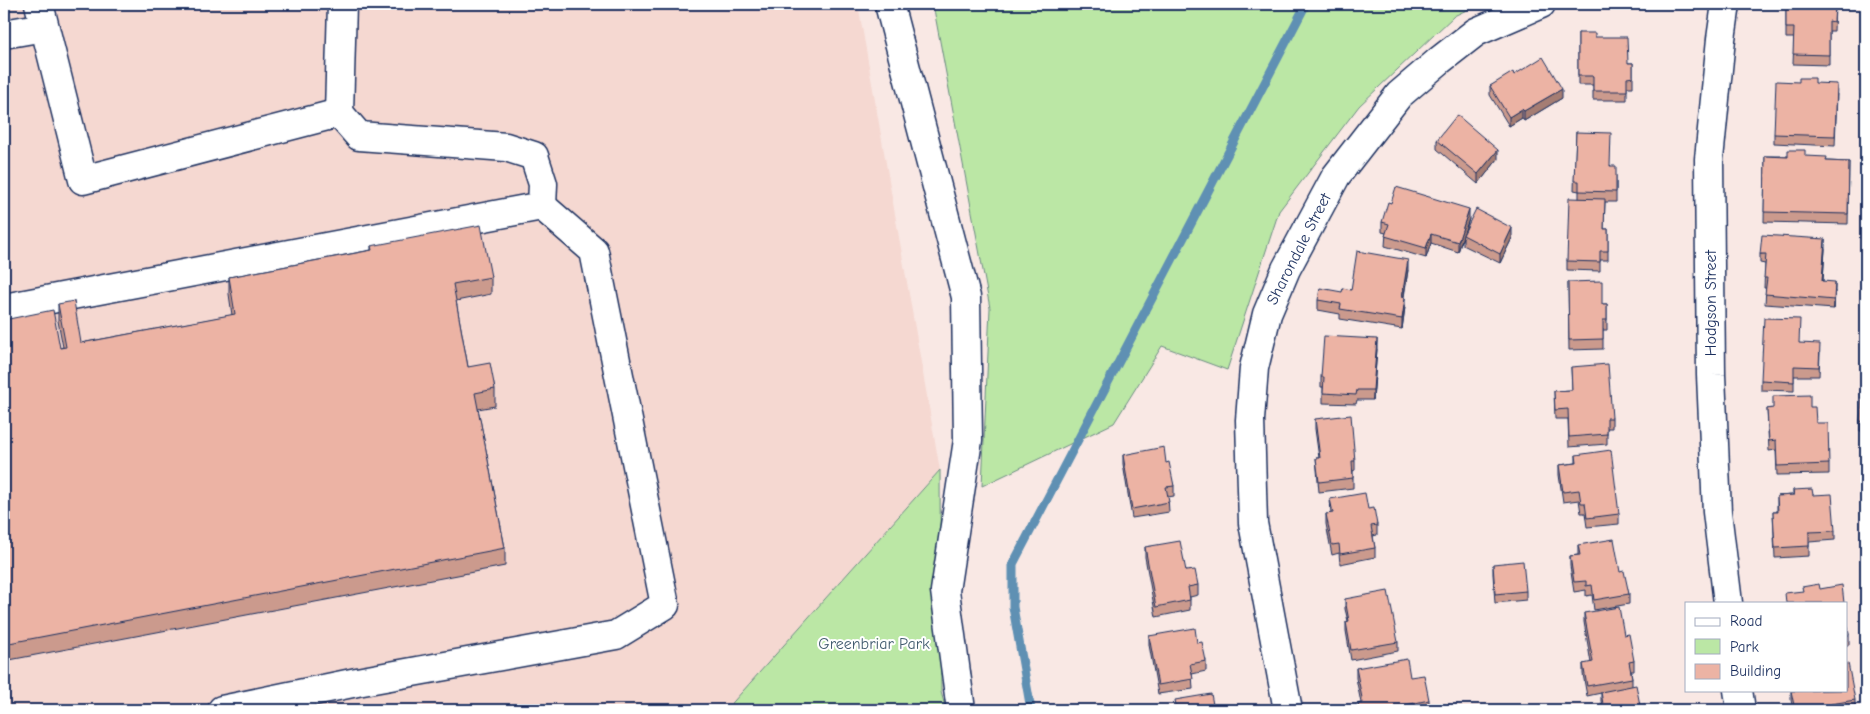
<svg xmlns="http://www.w3.org/2000/svg" width="1870" height="714" font-family="'Comic Neue',sans-serif">
  <style>
    .built { fill: #f5d8d1 }
    .green { fill: #bbe7a5; stroke: #6b8b82 }
    .lines { fill: none; stroke-linecap: round; stroke-linejoin: round }
    .stream { stroke: #5e90b3; stroke-width: 9 }
    .minor-casing { stroke: #1b2f5e; stroke-width: 31 }
    .minor { stroke: #fff; stroke-width: 28 }
    .wall { fill: #cb9a8d; stroke: #1b2f5e }
    .shaded-wall { fill: #a57d73; stroke: #1b2f5e }
    .building { fill: #ecb3a4; stroke: #1b2f5e }
    .labels { text-anchor: middle; dominant-baseline: central; stroke-width: 4; stroke-linejoin: round; paint-order: stroke }
    .street-label { font-size: 16px; fill: #1b2f5e; stroke: #fff }
    .park-label { font-size: 16px; fill: #435d70; stroke: #fff }
  </style>
  <rect width="100%" height="100%" fill="#f9e8e4"/>
  <filter id="ink" filterUnits="userSpaceOnUse"><feTurbulence type="fractalNoise" baseFrequency=".02" numOctaves="2"/><feDisplacementMap in="SourceGraphic" scale="10" xChannelSelector="R" yChannelSelector="G"/><feConvolveMatrix kernelMatrix="1 2 1 2 8 2 1 2 1" color-interpolation-filters="sRGB"/></filter>
  <g filter="url(#ink)">
    <!-- built -->
    <polygon class="built" points="4,4 858,4 940,470 726,710 4,710"/>
    <!-- green -->
    <g class="green">
      <polygon points="933,4 1479,4 1454,16 1359,106 1279,211 1227,370 1162,346 1114,423 982,486 990,308"/>
      <polygon points="940,470 941,692 946,710 726,710"/>
    </g>
    <g class="lines">
      <!-- stream -->
      <polyline class="stream" points="1031,710 1013,607 1013,564 1306,4"/>
      <!-- minor casing -->
      <g class="minor-casing">
        <g id="minor">
          <polyline points="39,4 83,180 339,113"/>
          <polyline points="342,4 339,113 359,136 506,147 534,156 543,184 542,206"/>
          <polyline points="889,4 966,297 968,440 945,591 961,710"/>
          <polyline points="1726,4 1721,39 1709,159 1711,375 1717,512 1728,603"/>
          <polyline points="4,34 44,27"/>
          <polyline points="4,308 542,206 594,251 665,605 616,635 357,682 222,710"/>
          <polyline points="1738,690 1741,710"/>
          <polyline points="1288,710 1253,523 1250,420 1254,368 1267,314 1286,269 1336,176 1399,95 1440,60 1476,32 1541,4"/>
        </g>
      </g>
      <!-- minor -->
      <use href="#minor" class="minor"/>
    </g>
    <!-- wall -->
    <g class="wall">
      <polygon points="1786,4 1835,5 1834,31 1829,31 1829,65 1793,64 1794,38 1786,38"/>
      <polygon points="1578,33 1595,37 1628,63 1633,63 1633,87 1627,87 1627,100 1593,100 1593,85 1578,85"/>
      <polygon points="1514,75 1562,98 1524,121 1522,118 1509,126 1490,95 1490,86"/>
      <polygon points="1815,83 1837,94 1835,146 1774,143 1774,134"/>
      <polygon points="1576,132 1611,166 1616,176 1616,202 1605,202 1604,229 1608,229 1608,260 1600,260 1600,271 1567,270 1567,261 1579,198 1579,191 1574,190"/>
      <polygon points="1437,140 1498,159 1478,184 1437,149"/>
      <polygon points="1765,156 1805,156 1827,161 1849,162 1848,224 1764,222"/>
      <polygon points="1469,219 1465,231 1512,238 1500,263 1463,245 1463,237 1458,252 1431,243 1426,258 1385,246 1386,233 1382,232 1382,222"/>
      <polygon points="371,246 491,277 491,294 456,301 468,367 495,389 495,406 478,409 505,548 505,566 4,661 4,320 60,348 63,347 58,321 58,304 81,343 232,315 229,294 229,277 371,250"/>
      <polygon points="1825,249 1823,281 1835,291 1834,309 1765,304 1766,288 1764,288 1765,264 1760,263 1760,254"/>
      <polygon points="1408,270 1404,297 1405,307 1402,329 1340,319 1340,314 1318,310 1318,300"/>
      <polygon points="1568,282 1602,304 1607,304 1607,330 1603,330 1603,349 1569,350"/>
      <polygon points="1799,343 1820,353 1819,376 1794,376 1794,391 1761,390 1761,380"/>
      <polygon points="1377,349 1373,400 1357,400 1356,404 1323,403 1323,387 1321,387 1321,377"/>
      <polygon points="1571,367 1612,418 1612,428 1607,428 1607,444 1569,447 1568,419 1555,419 1554,391 1572,390"/>
      <polygon points="1866,391 1866,431 1860,431 1860,421"/>
      <polygon points="1810,407 1829,464 1829,474 1777,475 1776,450 1769,451 1767,409"/>
      <polygon points="1315,419 1355,461 1355,470 1353,471 1353,488 1319,492 1316,458 1319,458 1315,429"/>
      <polygon points="1123,455 1166,463 1174,486 1174,496 1168,497 1169,512 1132,518 1123,464"/>
      <polygon points="1576,455 1619,514 1619,524 1587,527 1585,513 1581,513 1579,500 1563,502 1559,475 1559,465 1576,463"/>
      <polygon points="1793,490 1813,495 1835,531 1835,540 1809,542 1809,556 1775,558 1773,512 1777,512 1777,496 1793,495"/>
      <polygon points="1330,499 1368,509 1377,525 1377,535 1373,536 1375,548 1375,557 1340,564 1339,553 1332,555 1326,524 1326,514 1331,514"/>
      <polygon points="1578,545 1620,572 1629,594 1629,604 1594,610 1592,595 1586,596 1586,590 1574,592 1570,566 1570,556 1578,555"/>
      <polygon points="1145,547 1186,571 1198,585 1198,595 1190,597 1190,610 1156,617 1145,557"/>
      <polygon points="1493,564 1526,591 1526,600 1495,603 1493,574"/>
      <polygon points="1345,599 1398,642 1398,651 1351,660 1346,631 1346,622 1348,621 1345,609"/>
      <polygon points="1584,613 1624,635 1634,661 1634,671 1631,671 1632,678 1632,686 1640,705 1647,710 1603,710 1601,701 1601,693 1587,696 1583,674 1583,664 1591,663 1584,622"/>
      <polygon points="1846,617 1849,635 1849,645 1846,645"/>
      <polygon points="1149,636 1197,643 1206,661 1206,671 1192,674 1193,689 1158,694 1149,645"/>
      <polygon points="1356,668 1410,677 1429,700 1429,710 1358,710 1358,704 1361,703 1356,678"/>
      <polygon points="1791,691 1855,700 1855,709 1850,710 1793,710 1791,700"/>
    </g>
    <!-- shaded-wall -->
    <g class="shaded-wall">
      <polygon points="1562,89 1562,98 1524,121 1524,111"/>
      <polygon points="1522,109 1522,118 1509,126 1509,117"/>
      <polygon points="1498,150 1498,159 1478,184 1478,174"/>
      <polygon points="1469,209 1469,219 1463,235 1458,252 1458,242"/>
      <polygon points="1512,228 1512,238 1500,263 1500,254"/>
      <polygon points="1431,234 1431,243 1426,258 1426,248"/>
      <polygon points="1825,239 1825,249 1822,291 1822,281"/>
      <polygon points="1408,260 1408,270 1402,307 1402,297"/>
      <polygon points="1835,282 1835,291 1834,309 1834,300"/>
      <polygon points="1405,298 1405,307 1402,329 1402,319"/>
      <polygon points="1377,339 1377,349 1373,400 1373,390"/>
    </g>
    <!-- building -->
    <g class="building">
      <polygon points="1786,4 1834,4 1835,5 1834,22 1829,21 1829,55 1793,54 1794,28 1786,28"/>
      <polygon points="1578,33 1595,33 1595,37 1627,37 1628,63 1633,63 1633,77 1627,78 1627,91 1593,91 1593,76 1578,76"/>
      <polygon points="1543,57 1562,89 1524,111 1522,109 1509,117 1490,86 1513,72 1514,75"/>
      <polygon points="1799,78 1815,78 1815,83 1837,84 1835,136 1774,134 1776,81 1799,82"/>
      <polygon points="1457,115 1498,150 1478,174 1437,140"/>
      <polygon points="1576,132 1611,133 1610,166 1616,166 1616,192 1579,191 1579,181 1574,181"/>
      <polygon points="1788,150 1805,150 1805,156 1827,157 1826,161 1849,162 1848,214 1764,212 1765,156 1788,157"/>
      <polygon points="1396,187 1469,209 1458,242 1431,234 1426,248 1385,236 1389,224 1382,222 1388,202 1391,203"/>
      <polygon points="1569,198 1605,199 1604,229 1608,229 1608,251 1600,251 1600,262 1567,261"/>
      <polygon points="1476,209 1512,228 1500,254 1463,235"/>
      <polygon points="481,225 491,277 453,284 468,367 490,363 495,389 475,393 505,548 4,644 4,320 53,310 60,348 66,347 58,304 74,301 81,343 235,314 229,277 372,250 371,246"/>
      <polygon points="1762,235 1825,239 1822,281 1835,282 1834,300 1765,294 1767,278 1764,278 1766,254 1760,254"/>
      <polygon points="1357,251 1408,260 1402,297 1405,298 1402,319 1340,309 1341,304 1318,300 1320,288 1342,292 1343,288 1351,290"/>
      <polygon points="1602,281 1602,304 1607,304 1607,320 1603,320 1603,339 1569,340 1568,282"/>
      <polygon points="1764,318 1800,319 1799,343 1820,344 1819,367 1794,366 1794,382 1761,380"/>
      <polygon points="1324,336 1377,339 1373,390 1357,390 1356,395 1323,393 1324,377 1321,377"/>
      <polygon points="1608,364 1612,418 1607,418 1607,434 1569,437 1568,409 1555,410 1554,391 1572,390 1571,367"/>
      <polygon points="1862,390 1866,391 1866,422 1860,421"/>
      <polygon points="1810,395 1810,407 1815,407 1816,423 1828,423 1829,464 1777,466 1776,440 1769,441 1767,409 1773,408 1773,396"/>
      <polygon points="1351,415 1355,461 1352,461 1353,478 1319,482 1316,458 1320,458 1315,419"/>
      <polygon points="1164,447 1166,463 1169,462 1174,486 1166,487 1169,502 1132,509 1123,455"/>
      <polygon points="1611,450 1619,514 1587,518 1585,503 1581,503 1579,490 1563,492 1559,465 1577,463 1576,455"/>
      <polygon points="1812,489 1813,495 1832,494 1835,531 1809,532 1809,546 1775,548 1773,512 1778,512 1777,496 1794,495 1793,490"/>
      <polygon points="1365,493 1368,509 1374,508 1377,525 1371,526 1375,548 1340,554 1339,544 1332,545 1326,514 1333,513 1330,499"/>
      <polygon points="1614,539 1620,572 1624,571 1629,594 1594,600 1592,585 1586,586 1586,581 1574,582 1570,556 1580,555 1578,545"/>
      <polygon points="1180,541 1186,571 1195,570 1198,585 1188,587 1190,600 1156,607 1145,547"/>
      <polygon points="1523,561 1526,591 1495,594 1493,564"/>
      <polygon points="1819,584 1820,589 1842,585 1844,603 1786,603 1785,593 1803,591 1802,587"/>
      <polygon points="1388,591 1398,642 1351,650 1346,622 1349,621 1345,599"/>
      <polygon points="1619,607 1624,635 1629,634 1634,661 1629,662 1632,678 1587,686 1583,664 1593,662 1584,613"/>
      <polygon points="1846,617 1849,635 1846,636"/>
      <polygon points="1195,628 1197,643 1202,642 1206,661 1190,664 1193,679 1158,685 1149,636"/>
      <polygon points="1407,659 1410,677 1424,675 1429,700 1401,706 1401,708 1396,708 1396,710 1359,710 1358,704 1363,703 1356,668"/>
      <polygon points="1848,663 1855,700 1831,704 1832,710 1795,710 1791,691 1846,690 1846,664"/>
      <polygon points="1636,685 1640,705 1645,704 1647,710 1604,710 1601,692"/>
      <polygon points="1211,694 1214,710 1177,710 1175,700"/>
    </g>
  </g>
  <g class="labels">
    <!-- street labels -->
    <g class="street-label">
      <text transform="translate(1299 249) rotate(-63)">Sharondale Street</text>
      <text transform="translate(1711 303) rotate(-90)">Hodgson Street</text>
    </g>
    <!-- park labels -->
    <g class="park-label">
      <text x="874" y="644">Greenbriar Park</text>
    </g>
  </g>
  <!-- margin -->
  <rect width="1870" height="714" fill="none" stroke="#fff" stroke-width="20"/>
  <rect x="10" y="10" width="1850" height="694" fill="none" stroke="#1b2f5e" stroke-width="2" filter="url(#ink)"/>
  <!-- legend -->
  <rect x="1685" y="602" width="162" height="90" fill="#ffffff" stroke="#a4acbf"/>
  <rect x="1695" y="618" width="25" height="8" fill="#ffffff" stroke="#a4acbf"/>
  <text x="1730" y="626" font-size="15" fill="#1b2f5e">Road</text>
  <rect x="1695" y="639" width="25" height="15" fill="#bbe7a5" stroke="#a4acbf"/>
  <text x="1730" y="652" font-size="15" fill="#1b2f5e">Park</text>
  <rect x="1695" y="664" width="25" height="15" fill="#ecb3a4" stroke="#a4acbf"/>
  <text x="1730" y="676" font-size="15" fill="#1b2f5e">Building</text>
</svg>
